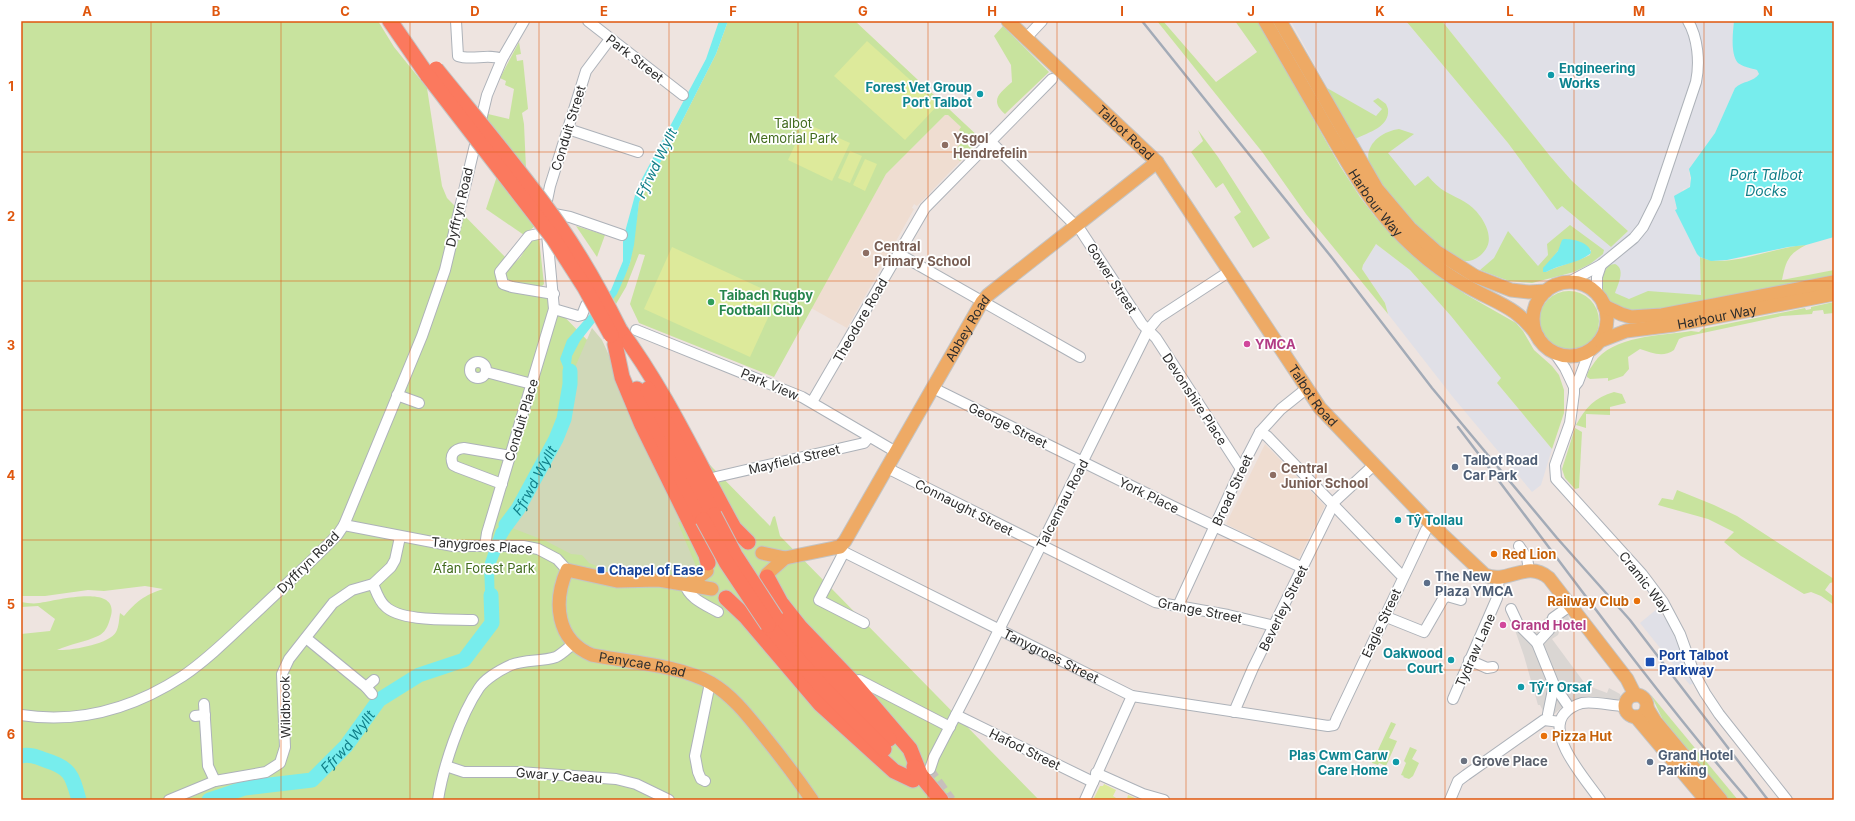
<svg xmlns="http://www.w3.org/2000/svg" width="1855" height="821" font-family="Inter,sans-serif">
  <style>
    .industrial { fill: #e0e0e7 }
    .education { fill: #efddd1 }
    .green { fill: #c8e39e; fill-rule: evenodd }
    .cemetery { fill: #d0d8b8 }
    .pitch { fill: #ddea9b }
    .plaza { fill: #dad6d3 }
    .water { fill: #77eded }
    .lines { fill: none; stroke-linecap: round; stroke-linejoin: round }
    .river { stroke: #77eded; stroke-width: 15 }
    .minor-tunnel { stroke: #c7bfbc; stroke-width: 10; stroke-dasharray: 10 5; stroke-linecap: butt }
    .minor-casing { stroke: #adb2b9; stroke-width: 12 }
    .major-casing { stroke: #c4c4c4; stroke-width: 15 }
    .highway-casing { stroke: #c4c4c4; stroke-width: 17 }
    .minor { stroke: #fff; stroke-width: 10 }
    .major { stroke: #eeaa65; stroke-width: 13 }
    .highway { stroke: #fb795e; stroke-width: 15 }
    .rail { stroke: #a3abb7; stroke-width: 2.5 }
    .highway-bridge-casing { stroke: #c4c4c4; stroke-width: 17; stroke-linecap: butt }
    .highway-bridge { stroke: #fb795e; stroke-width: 15 }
    .grid { fill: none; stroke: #df570e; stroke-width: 1; stroke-opacity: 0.55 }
    .culture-dot { fill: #0f9aa8; stroke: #fff; stroke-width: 1.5 }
    .education-dot { fill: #8d6e63; stroke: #fff; stroke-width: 1.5 }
    .leisure-dot { fill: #2e9e5b; stroke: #fff; stroke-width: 1.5 }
    .hotel-dot { fill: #d1479c; stroke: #fff; stroke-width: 1.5 }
    .service-dot { fill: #5c6f8a; stroke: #fff; stroke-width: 1.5 }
    .food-dot { fill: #e8710a; stroke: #fff; stroke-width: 1.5 }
    .transit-dot { fill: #1a4fb4; stroke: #fff; stroke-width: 1.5 }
    .worship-dot { fill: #6b7280; stroke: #fff; stroke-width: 1.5 }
    .labels { text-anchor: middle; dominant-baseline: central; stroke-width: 3.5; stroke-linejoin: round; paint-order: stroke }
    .street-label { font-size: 13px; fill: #2d2d2d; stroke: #fff }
    .culture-label { font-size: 13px; font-weight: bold; fill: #0d838f; stroke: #fff; text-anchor: start }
    .park-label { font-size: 13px; fill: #416b1d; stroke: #fff }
    .education-label { font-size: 13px; font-weight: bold; fill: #785e54; stroke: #fff; text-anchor: start }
    .leisure-label { font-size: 13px; font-weight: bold; fill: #27864d; stroke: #fff; text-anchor: start }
    .hotel-label { font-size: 13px; font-weight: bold; fill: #b23c85; stroke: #fff; text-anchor: start }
    .service-label { font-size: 13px; font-weight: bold; fill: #4e5e75; stroke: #fff; text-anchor: start }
    .food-label { font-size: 13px; font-weight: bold; fill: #c56008; stroke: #fff; text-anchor: start }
    .transit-label { font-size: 13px; font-weight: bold; fill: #164399; stroke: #fff; text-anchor: start }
    .worship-label { font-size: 13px; font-weight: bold; fill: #5b616d; stroke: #fff; text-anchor: start }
    .water-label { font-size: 14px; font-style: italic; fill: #117f89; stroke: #fff }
    .neatline { fill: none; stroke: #df570e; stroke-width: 1.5 }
    .grid-label { font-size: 13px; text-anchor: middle; font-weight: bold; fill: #df570e }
  </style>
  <rect width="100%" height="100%" fill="#eee4e0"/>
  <!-- industrial -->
  <g class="industrial">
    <polygon points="1291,21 1406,21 1508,143 1557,209 1562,205 1611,247 1628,231 1572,181 1550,156 1442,21 1734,21 1733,44 1736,59 1741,65 1757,70 1759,74 1757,77 1735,88 1715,133 1689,172 1691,184 1688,188 1683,189 1677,209 1675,210 1700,257 1703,304 1607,299 1602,291 1601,279 1590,264 1574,272 1532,283 1522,283 1498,277 1455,258 1369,164"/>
    <polygon points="1376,244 1410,270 1451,316 1502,378 1497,383 1552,449 1541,485 1532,492 1452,396 1388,314 1385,303 1362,269 1363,265"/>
    <polygon points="1657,609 1670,624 1694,683 1690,685 1640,623"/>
  </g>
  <!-- education -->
  <g class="education">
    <polygon points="945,115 948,115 978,143 917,206 914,204 912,208 914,209 847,328 811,308 886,174"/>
    <polygon points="1265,444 1325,506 1298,560 1226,524"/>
  </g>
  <!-- green -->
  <g class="green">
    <path d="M21,21H378L394,47L427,88L442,186L447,198L512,264C520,260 525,252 526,244L537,237L539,239L544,284L541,287L536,288L770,526L773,517L775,516L780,536L1039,800H21V634L50,631L55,619L38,606L21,607V602C27,603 33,604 39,603C56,601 123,582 110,619C108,626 105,633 98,636C85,642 70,644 57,650C70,651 110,644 116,632C119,627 119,619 120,613L124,616C137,601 143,596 163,589L145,586L104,591L88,590L45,596H21Z"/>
    <polygon points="728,21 855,21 981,139 960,161 952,153 967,137 959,130 961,127 948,115 945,115 886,174 774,377 639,323 630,304 645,255 639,254 626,287 616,304 613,298 630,263 639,202 674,137 716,54"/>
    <polygon points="1157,21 1163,21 1216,82 1257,52 1235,21 1258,21 1340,166 1360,197 1376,218 1424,265 1465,294 1516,323 1523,331 1534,350 1552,366 1559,375 1564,390 1564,413 1552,449 1497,383 1501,378 1451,316 1410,270 1376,244 1363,265 1362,269 1385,303 1388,314 1306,214 1263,153"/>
    <polygon points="1406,21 1442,21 1550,156 1572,181 1628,231 1611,247 1562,206 1557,210 1508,143"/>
    <path d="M1003,26L1049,72L1005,114C989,100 1000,93 1012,82L1011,65L994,36Z"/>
    <polygon points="519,42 521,54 516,55 517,61 523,60 528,109 522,113 524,124 526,169 486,120 488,114 509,119 514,89 505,85 506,81 500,78"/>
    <path d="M1327,88L1376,116L1382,109L1373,101L1378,98L1386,104L1388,109C1390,127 1369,132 1355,139Z"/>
    <path d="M1399,129L1414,134L1388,153L1415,186L1428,176C1433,182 1439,188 1446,192C1459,199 1471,203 1480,216C1486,224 1492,237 1487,247C1483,255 1474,262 1465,261C1440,258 1375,187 1369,163C1364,144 1383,131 1399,129Z"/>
    <polygon points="1198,130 1218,157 1270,238 1253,248 1234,217 1241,212 1223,183 1216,188 1191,152 1203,141"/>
    <polygon points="497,176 535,226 524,235 486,209"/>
    <path d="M1570,225L1604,250L1603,254L1590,264L1574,272L1532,283L1509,281L1480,270L1494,258L1508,231L1538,266L1548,255L1547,244ZM1591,250L1590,255C1576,262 1560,265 1546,272L1543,270L1558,251Z"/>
    <polygon points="576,226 605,235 597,257"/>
    <path d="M1806,245C1788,254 1786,261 1782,280L1834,270V278L1679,308L1628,311L1612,303L1602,291V275L1609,265L1615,264C1626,269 1618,284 1615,293L1629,299L1648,291L1701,295L1700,257C1728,270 1775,246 1806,245Z"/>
    <circle cx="1569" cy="321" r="30"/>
    <path d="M1834,302V313L1824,314L1823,310L1813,311L1812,314L1782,316L1684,337L1679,339L1674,350C1663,358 1652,353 1640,349L1628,357L1629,369L1623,376L1608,381V378L1590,379L1587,377C1587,371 1591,368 1594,363C1613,335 1660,336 1691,331L1699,332L1702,329L1805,308L1806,310L1811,309V307Z"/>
    <path d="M1614,392L1622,394L1626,403L1610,407V415L1586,414V428L1576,425C1585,408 1595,397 1614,392Z"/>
    <polygon points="1575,428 1582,432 1579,488 1575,489 1565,478 1562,469"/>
    <polygon points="1677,490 1714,505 1737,516 1834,579 1834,582 1830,583 1825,590 1834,597 1834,605 1821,596 1811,592 1804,594 1741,556 1724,542 1734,532 1708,519 1658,505 1662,498 1673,500"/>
    <polygon points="1651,695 1738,800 1729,800 1662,718"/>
    <polygon points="1391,722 1396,724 1389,738 1397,741 1386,766 1379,763 1378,765 1372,763"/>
    <polygon points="1410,747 1417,750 1412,759 1419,763 1413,776 1409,779 1403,777 1404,776 1401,775 1406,763 1404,761"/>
  </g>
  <!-- cemetery -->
  <polygon class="cemetery" points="592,328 602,340 684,519 678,523 698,571 697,572 617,574 589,563 582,555 571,554 546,541 512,528 543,478 554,457 572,411 578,379 576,365"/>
  <!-- pitch -->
  <g class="pitch">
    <polygon points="867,41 938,105 905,140 834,76"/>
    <polygon points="805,123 850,143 832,181 788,160"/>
    <polygon points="850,151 862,156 850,183 838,178"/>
    <polygon points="865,159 877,164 865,191 853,185"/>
    <polygon points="672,247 778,296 750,357 644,309"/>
    <polygon points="1104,784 1116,790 1113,796 1116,798 1127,799 1128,795 1135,798 1135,800 1093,800 1100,786 1103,786"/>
  </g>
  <!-- plaza -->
  <polygon class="plaza" points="1560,606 1567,608 1569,619 1568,621 1564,619 1558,635 1552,639 1586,685 1607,693 1609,688 1620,694 1621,699 1611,701 1582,698 1575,700 1566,704 1553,715 1544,713 1540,705 1538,705 1524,656 1508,610 1513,608 1523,621 1530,626 1537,625"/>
  <!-- water -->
  <g class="water">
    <polygon points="719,21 728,21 716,54 674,137 639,202 634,245 630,263 625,276 617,294 580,341 572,356 571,364 574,384 572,393 565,390 568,379 560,359 567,340 611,290 623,261 623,239 637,188 706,59"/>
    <path d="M1734,21H1834V237L1806,245L1788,247L1727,260L1711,261L1700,257L1697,254L1675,210L1677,209L1674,196L1690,187L1691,178L1689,169L1715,133L1735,88C1742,81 1754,82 1759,74L1757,70C1751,68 1743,67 1738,63C1730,54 1733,32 1734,21Z"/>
    <path d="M1564,239C1573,239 1590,242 1591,253C1578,264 1560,264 1546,272H1543V268L1558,251L1562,240Z"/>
    <polygon points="516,507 522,512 506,539 494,568 495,615 486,616 484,565 496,530"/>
  </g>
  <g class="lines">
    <!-- river -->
    <g class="river">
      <path id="s1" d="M506,525L518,509L556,439L564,419L570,384V371"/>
      <path d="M21,756C30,754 37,757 45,760C71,768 72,775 79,800"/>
      <path id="s2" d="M209,800L245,788L312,780L346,746L379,700L419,675L464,660L492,623L491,595"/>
    </g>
    <!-- minor-tunnel -->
    <polyline class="minor-tunnel" points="930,769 932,774 951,800"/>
    <!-- minor casing -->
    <g class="minor-casing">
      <g id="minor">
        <path d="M456,21L458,56C472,61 488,53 502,59"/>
        <polyline points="588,21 683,95"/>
        <polyline points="1026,38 1042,21"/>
        <polyline points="568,129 638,152"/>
        <polyline points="990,141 1081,231 1142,324 1156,338 1241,469"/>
        <polyline points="545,210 550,186 586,71 610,39"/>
        <polyline points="549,213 570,217 622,235"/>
        <polyline points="547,232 529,236 500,272 503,284 512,287 554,294"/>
        <polyline points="899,254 1080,357"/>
        <path d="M1569,282L1601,265L1634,238L1643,227L1656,201L1696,82C1700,63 1698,38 1688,21"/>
        <polyline points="1597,294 1597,277 1601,265"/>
        <polyline points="554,309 578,316 582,315 586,305"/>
        <polyline points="636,330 802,397 896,452"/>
        <polyline points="1554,352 1565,368 1574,387 1574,393 1570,423 1555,465 1556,479 1642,574 1663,602 1680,634 1694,673 1705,693 1719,714 1787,800"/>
        <circle cx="478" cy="370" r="8"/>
        <polyline points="486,372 532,384"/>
        <polyline points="1574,387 1578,382 1590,350"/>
        <polyline points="933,388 1172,506 1303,568"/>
        <polyline points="397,395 419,403"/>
        <polyline points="812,402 925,208 1052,79"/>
        <polyline points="1260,432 1267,436 1400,574 1403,575"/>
        <polyline points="887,468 1155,602 1228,615 1275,626"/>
        <polyline points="716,477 864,443 869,437"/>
        <path d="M502,484L457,467L453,465C449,455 454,449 464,448L511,456"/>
        <polyline points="344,525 453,546 523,546 538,549 557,559 567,570"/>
        <polyline points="485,546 487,533 554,309 547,234"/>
        <polyline points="1519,546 1527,558 1529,570"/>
        <path id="s3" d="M840,547L844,552L1132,696L1328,726L1334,725L1336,720L1426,530L1431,524"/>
        <polyline points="844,552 819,600 864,623"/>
        <path d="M373,584C376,591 379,601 385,606C400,622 451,619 473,620"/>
        <path d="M685,584C688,598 706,605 718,612"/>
        <polyline points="1178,606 1241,469 1260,432 1281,409 1306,389"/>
        <polyline points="1511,609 1518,624 1537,643 1554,685 1548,714"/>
        <polyline points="1384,616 1424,632 1443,599 1447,596 1461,600"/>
        <polyline points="306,638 366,687 372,694"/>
        <polyline points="1537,643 1549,630 1553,618 1567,608"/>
        <polyline points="1469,660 1487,668 1493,667"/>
        <polyline points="859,680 950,727"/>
        <polyline points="1554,685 1567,704"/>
        <polyline points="366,687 374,680"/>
        <polyline points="1453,699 1497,598 1499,577"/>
        <polyline points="204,704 208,766 215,781"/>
        <polyline points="1234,712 1253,668 1333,505 1336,500 1375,464"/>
        <path d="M21,715C79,724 134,708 183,676C211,657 236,631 261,608C287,583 314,560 338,534L344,525L422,336L445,270L487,95L502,59L524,21"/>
        <polyline points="956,715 1093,782"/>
        <polyline points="195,716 205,715"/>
        <polyline points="446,766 464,772 519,772 616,779 636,784 669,800"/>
        <polyline points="930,769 934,757 975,678 1148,330 1158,318 1230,271"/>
        <polyline points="1096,773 1143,794 1164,800"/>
        <polyline points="705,781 701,779 698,772 695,756 710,683"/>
        <polyline points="169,800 215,781 266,772 280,763 285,747 282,674 289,659 333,603 352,590 373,584 391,567 395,560 400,537"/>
        <path d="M438,800C443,767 460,716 479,688C485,679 500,670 511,665C526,659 541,662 556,657C562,654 568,648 573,644"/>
        <polyline points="1085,800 1132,696"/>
        <polyline points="1450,800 1458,781 1466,775 1544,720 1560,722"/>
        <path d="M1600,800C1587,781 1546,736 1564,714C1569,708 1575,705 1582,703C1597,701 1611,706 1625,706"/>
      </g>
    </g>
    <!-- major casing -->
    <g class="major-casing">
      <g id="major">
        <path id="s4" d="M1008,21L1157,162L1320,408L1431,524L1485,575C1508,585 1526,559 1549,578L1627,679L1635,695"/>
        <path id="s5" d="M1265,21C1286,57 1307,93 1327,128C1350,167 1371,205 1403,237C1422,256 1442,272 1465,285C1495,303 1518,306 1538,337"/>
        <polyline points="1280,21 1377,189 1410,228 1437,252 1475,276 1511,290 1529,292 1546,291"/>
        <circle cx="1570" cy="319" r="37"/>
        <polyline points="1604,306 1621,314 1631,317 1662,315 1834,282"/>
        <path id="s6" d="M1600,341L1626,331L1674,325L1834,294"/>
        <path id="s7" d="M762,553L785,558L834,548L840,547L845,541L982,302L988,295L1157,162"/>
        <polyline points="767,574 785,558"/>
        <polyline points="689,584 707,571"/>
        <path id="s8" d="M712,589L659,580L617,581L567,570C553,602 556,640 592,655C628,662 679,665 711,683C733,696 748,716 764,736C781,757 797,778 812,800"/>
        <circle cx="1636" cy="706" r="11"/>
        <polyline points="1647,708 1655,721 1721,800"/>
        <polyline points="1636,717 1706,800"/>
      </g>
    </g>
    <!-- highway casing -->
    <g class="highway-casing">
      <g id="highway">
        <polyline points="390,21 428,76"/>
        <path d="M620,330C666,392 697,461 734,528L748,542"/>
        <polyline points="615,344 622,377 642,425 706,555 708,563"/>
        <polyline points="637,389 703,520"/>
        <polyline points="648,389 714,515"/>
        <polyline points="767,577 781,603 800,627 850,679 910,749 920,774"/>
        <polyline points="726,598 745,616 820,704 894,771 913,780"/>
        <polyline points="776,618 802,648 889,739"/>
        <polyline points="768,625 822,687 884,749"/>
        <polyline points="914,767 941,800"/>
      </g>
    </g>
    <!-- minor -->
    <use href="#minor" class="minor"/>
    <!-- major -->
    <use href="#major" class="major"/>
    <!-- highway -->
    <use href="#highway" class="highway"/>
    <!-- rail -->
    <g class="rail">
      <polyline points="1142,21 1333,259 1432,388 1557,538 1630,620 1768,800"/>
      <path d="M1458,427C1554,552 1645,681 1748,800"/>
    </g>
    <!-- highway-bridge casing -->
    <g class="highway-bridge-casing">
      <g id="highway-bridge">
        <path d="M436,69C478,121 521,171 559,225C582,258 602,294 620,330"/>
        <polyline points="428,76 553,238 585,288 611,335"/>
        <polyline points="714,515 735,555 776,618"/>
        <polyline points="703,520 726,562 768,625"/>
      </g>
    </g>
    <!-- highway-bridge -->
    <use href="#highway-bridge" class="highway-bridge"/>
  </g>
  <!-- grid -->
  <path class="grid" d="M151,21V800M281,21V800M410,21V800M539,21V800M669,21V800M798,21V800M928,21V800M1057,21V800M1186,21V800M1316,21V800M1445,21V800M1574,21V800M1704,21V800M21,152H1834M21,281H1834M21,410H1834M21,540H1834M21,670H1834"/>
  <!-- markers -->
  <g class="culture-dot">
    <circle cx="1551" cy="75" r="4"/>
    <circle cx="980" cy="94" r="4"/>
    <circle cx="1398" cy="520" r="4"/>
    <circle cx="1451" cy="660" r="4"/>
    <circle cx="1521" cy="687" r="4"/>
    <circle cx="1396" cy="762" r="4"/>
  </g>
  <g class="education-dot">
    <circle cx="945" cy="145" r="4"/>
    <circle cx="866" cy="253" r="4"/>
    <circle cx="1273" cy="475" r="4"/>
  </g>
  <circle class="leisure-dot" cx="711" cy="302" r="4"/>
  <g class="hotel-dot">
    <circle cx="1247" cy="344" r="4"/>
    <circle cx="1503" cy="625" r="4"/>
  </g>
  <g class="service-dot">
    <circle cx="1455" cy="467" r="4"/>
    <circle cx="1427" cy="583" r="4"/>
    <circle cx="1650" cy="762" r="4"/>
  </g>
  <g class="food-dot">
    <circle cx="1494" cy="554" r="4"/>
    <circle cx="1637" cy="601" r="4"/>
    <circle cx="1544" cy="736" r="4"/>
  </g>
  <g class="transit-dot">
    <rect x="597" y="566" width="8" height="8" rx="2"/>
    <rect x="1645" y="657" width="10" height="10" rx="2"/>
  </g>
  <circle class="worship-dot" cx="1464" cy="761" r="4"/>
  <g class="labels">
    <!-- street labels -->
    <g class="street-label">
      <text transform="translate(635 58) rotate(38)">Park Street</text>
      <text transform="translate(568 128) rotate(-73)">Conduit Street</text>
      <text stroke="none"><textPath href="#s4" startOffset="162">Talbot Road</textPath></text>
      <text stroke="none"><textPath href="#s5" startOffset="213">Harbour Way</textPath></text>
      <text transform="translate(459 207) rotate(-77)">Dyffryn Road</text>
      <text transform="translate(1112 278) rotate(57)">Gower Street</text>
      <text stroke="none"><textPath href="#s6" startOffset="120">Harbour Way</textPath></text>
      <text transform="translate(860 320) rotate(-60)">Theodore Road</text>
      <text stroke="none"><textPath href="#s7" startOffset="333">Abbey Road</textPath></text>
      <text transform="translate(770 384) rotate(23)">Park View</text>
      <text stroke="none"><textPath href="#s4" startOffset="486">Talbot Road</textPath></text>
      <text transform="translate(1195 399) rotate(57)">Devonshire Place</text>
      <text transform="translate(521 420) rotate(-73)">Conduit Place</text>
      <text transform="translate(1008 425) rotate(26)">George Street</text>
      <text transform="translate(794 459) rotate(-13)">Mayfield Street</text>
      <text transform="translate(1232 490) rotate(-65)">Broad Street</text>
      <text transform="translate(1149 495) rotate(26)">York Place</text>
      <text transform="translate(1062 504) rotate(-63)">Talcennau Road</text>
      <text transform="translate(964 507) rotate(27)">Connaught Street</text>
      <text transform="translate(482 545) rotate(4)">Tanygroes Place</text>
      <text transform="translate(308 562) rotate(-45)">Dyffryn Road</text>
      <text transform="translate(1645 582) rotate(52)">Cramic Way</text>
      <text transform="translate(1283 608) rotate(-64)">Beverley Street</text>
      <text transform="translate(1200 610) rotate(11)">Grange Street</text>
      <text transform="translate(1381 623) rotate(-65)">Eagle Street</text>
      <text transform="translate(1475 650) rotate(-66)">Tydraw Lane</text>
      <text stroke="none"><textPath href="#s3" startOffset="238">Tanygroes Street</textPath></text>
      <text stroke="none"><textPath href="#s8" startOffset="298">Penycae Road</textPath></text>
      <text transform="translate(285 707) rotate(-91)">Wildbrook</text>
      <text transform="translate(1025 749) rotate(26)">Hafod Street</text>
      <text transform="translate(559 775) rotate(4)">Gwar y Caeau</text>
    </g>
    <!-- culture labels -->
    <g class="culture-label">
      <text x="1559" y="68">Engineering<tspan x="1559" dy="15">Works</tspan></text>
      <text x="972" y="87" text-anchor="end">Forest Vet Group<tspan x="972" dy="15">Port Talbot</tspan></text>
      <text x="1406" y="520">Tŷ Tollau</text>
      <text x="1443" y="653" text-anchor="end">Oakwood<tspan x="1443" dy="15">Court</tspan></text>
      <text x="1529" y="687">Tŷ’r Orsaf</text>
      <text x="1388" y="755" text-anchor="end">Plas Cwm Carw<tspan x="1388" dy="15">Care Home</tspan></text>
    </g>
    <!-- park labels -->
    <g class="park-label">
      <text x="793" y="123">Talbot<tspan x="793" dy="15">Memorial Park</tspan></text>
      <text x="484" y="568">Afan Forest Park</text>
    </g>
    <!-- education labels -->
    <g class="education-label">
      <text x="953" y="138">Ysgol<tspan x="953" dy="15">Hendrefelin</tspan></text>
      <text x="874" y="246">Central<tspan x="874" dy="15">Primary School</tspan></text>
      <text x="1281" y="468">Central<tspan x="1281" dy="15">Junior School</tspan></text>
    </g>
    <!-- leisure labels -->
    <g class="leisure-label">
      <text x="719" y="295">Taibach Rugby<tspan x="719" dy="15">Football Club</tspan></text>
    </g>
    <!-- hotel labels -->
    <g class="hotel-label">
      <text x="1255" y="344">YMCA</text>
      <text x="1511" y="625">Grand Hotel</text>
    </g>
    <!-- service labels -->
    <g class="service-label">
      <text x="1463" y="460">Talbot Road<tspan x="1463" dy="15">Car Park</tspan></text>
      <text x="1435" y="576">The New<tspan x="1435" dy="15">Plaza YMCA</tspan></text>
      <text x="1658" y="755">Grand Hotel<tspan x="1658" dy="15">Parking</tspan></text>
    </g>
    <!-- food labels -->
    <g class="food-label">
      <text x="1502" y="554">Red Lion</text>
      <text x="1629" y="601" text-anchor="end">Railway Club</text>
      <text x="1552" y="736">Pizza Hut</text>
    </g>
    <!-- transit labels -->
    <g class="transit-label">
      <text x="609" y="570">Chapel of Ease</text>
      <text x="1659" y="655">Port Talbot<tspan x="1659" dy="15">Parkway</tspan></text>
    </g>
    <!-- worship labels -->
    <g class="worship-label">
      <text x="1472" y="761">Grove Place</text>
    </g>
    <!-- water labels -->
    <g class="water-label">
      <text transform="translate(656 163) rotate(-64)">Ffrwd Wyllt</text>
      <text x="1766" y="174">Port Talbot<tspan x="1766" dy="16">Docks</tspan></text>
      <text stroke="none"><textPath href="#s1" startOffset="53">Ffrwd Wyllt</textPath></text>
      <text stroke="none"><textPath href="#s2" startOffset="158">Ffrwd Wyllt</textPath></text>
    </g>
  </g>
  <!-- border -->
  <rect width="1855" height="821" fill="none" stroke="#ffffff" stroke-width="44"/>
  <rect x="22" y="22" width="1811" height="777" class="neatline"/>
  <g class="grid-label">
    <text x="87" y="16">A</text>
    <text x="216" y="16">B</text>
    <text x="345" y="16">C</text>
    <text x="475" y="16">D</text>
    <text x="604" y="16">E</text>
    <text x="733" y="16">F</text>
    <text x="863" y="16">G</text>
    <text x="992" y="16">H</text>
    <text x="1122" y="16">I</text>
    <text x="1251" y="16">J</text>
    <text x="1380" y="16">K</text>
    <text x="1510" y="16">L</text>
    <text x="1639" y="16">M</text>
    <text x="1768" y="16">N</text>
    <text x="11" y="91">1</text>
    <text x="11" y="221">2</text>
    <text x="11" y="350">3</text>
    <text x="11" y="480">4</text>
    <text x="11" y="609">5</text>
    <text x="11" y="739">6</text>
  </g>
</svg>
